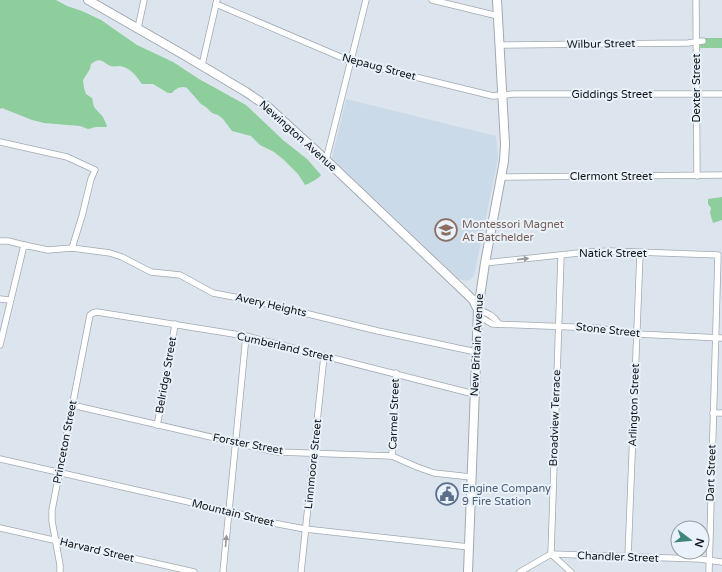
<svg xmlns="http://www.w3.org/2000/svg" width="722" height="572" font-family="'Varela Round',sans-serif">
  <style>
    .built { fill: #cbdae8 }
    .green { fill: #8ece9c }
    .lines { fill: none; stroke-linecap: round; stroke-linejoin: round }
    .street-casing { stroke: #a1a9b1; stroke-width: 7 }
    .secondary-casing { stroke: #a1a9b1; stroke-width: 10 }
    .street { stroke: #fff; stroke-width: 5.5 }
    .secondary { stroke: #fff; stroke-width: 8 }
    .oneway { fill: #949697 }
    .labels { text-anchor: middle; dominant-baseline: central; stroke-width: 4; stroke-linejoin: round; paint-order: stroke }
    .street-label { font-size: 11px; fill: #121518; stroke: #e9f2fa }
    .education-label { font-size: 11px; fill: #785e54; stroke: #e9f2fa; text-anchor: start }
    .service-label { font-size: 11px; fill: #4e5e75; stroke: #e9f2fa; text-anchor: start }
  </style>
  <rect width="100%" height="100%" fill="#dce5ed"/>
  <!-- built -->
  <polygon class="built" points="346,99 496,136 498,158 474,276 470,280 466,281 459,279 332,158"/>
  <!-- green -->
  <g class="green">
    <path d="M0,0H56L67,6L82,11L101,20L137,45L173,62L199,79L246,105L283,140L307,159L321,175C318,179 310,183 305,185L298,174L284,160L274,152L260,145L251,136L232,131L223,119L218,115L212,113L206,107L201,104L187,88C181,85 175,89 172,93H168L153,84H142C136,76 131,68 120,66C117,66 114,67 111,66C102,63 102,56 91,64L90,69L83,80L84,88L86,94L92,98L94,107L103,117L107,126L106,127H96L88,129L80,126L44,123L32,120L2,108L0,109Z"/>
    <polygon points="701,38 722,38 722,48 700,48"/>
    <polygon points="722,197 722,220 713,223 710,213 711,208 708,204 708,199"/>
  </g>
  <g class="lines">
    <!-- street casing -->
    <g class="street-casing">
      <g id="street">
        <polyline points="432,0 498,16"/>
        <polyline points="696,0 697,176"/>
        <polyline points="216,4 350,61 493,96 514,94 722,94"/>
        <polyline points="138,28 144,0"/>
        <polyline points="499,45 688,43 703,41"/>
        <polyline points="202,65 217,0"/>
        <polyline points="0,142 67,157 95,170 91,179 82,216 72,248"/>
        <polyline points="326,160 366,0"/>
        <polyline points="501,177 722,175"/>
        <polyline points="0,241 8,241 24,245"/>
        <polyline points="561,256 551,554 571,572"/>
        <polyline points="485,263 588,252 610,251 718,255 709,572"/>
        <polyline points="0,299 10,300"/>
        <path d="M478,310C487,312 494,316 499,324"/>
        <polyline points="479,312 482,318 492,324 597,328 637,334 722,338"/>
        <polyline points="0,345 24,245 48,250 72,248 110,253 122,257 151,272 180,275 213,293 255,301 378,331 476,352"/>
        <polyline points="72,405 267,450 278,452 392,456 417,467 434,473 471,477"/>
        <polyline points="713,413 722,413"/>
        <polyline points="157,425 165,387 175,324"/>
        <polyline points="392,456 396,373"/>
        <polyline points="0,459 228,511 273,523 305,529 469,547"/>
        <polyline points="0,528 194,572"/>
        <polyline points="628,557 640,253"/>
        <polyline points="60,572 60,565 52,521 52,510 90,315 93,313 97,312 246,336 474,394"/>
        <polyline points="223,572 246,336"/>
        <polyline points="301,572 324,356"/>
        <polyline points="520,572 551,554 700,559 722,562"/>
      </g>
    </g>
    <!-- secondary casing -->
    <g class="secondary-casing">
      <g id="secondary">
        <polyline points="88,0 184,55 246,92 268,107 326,160 466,293 473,300 478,310"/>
        <polyline points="468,572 478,310 485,263 504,161 505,144 497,0"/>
      </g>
    </g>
    <!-- street -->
    <use href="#street" class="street"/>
    <!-- secondary -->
    <use href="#secondary" class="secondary"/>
  </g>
  <!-- one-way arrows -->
  <defs><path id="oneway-solid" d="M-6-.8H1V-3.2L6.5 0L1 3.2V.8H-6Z"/></defs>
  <g class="oneway">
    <use href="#oneway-solid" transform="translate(523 259) rotate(-6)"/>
    <use href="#oneway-solid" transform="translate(226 541) rotate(-85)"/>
  </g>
  <!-- icons -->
  <defs>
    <g id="school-ring" transform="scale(1.15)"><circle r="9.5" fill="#e9f2fa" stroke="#8d6e63" stroke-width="1.5"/><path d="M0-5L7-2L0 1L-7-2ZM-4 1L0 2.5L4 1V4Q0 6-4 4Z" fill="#8d6e63"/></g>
    <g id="civic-ring" transform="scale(1.15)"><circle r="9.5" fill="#e9f2fa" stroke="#5c6f8a" stroke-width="1.5"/><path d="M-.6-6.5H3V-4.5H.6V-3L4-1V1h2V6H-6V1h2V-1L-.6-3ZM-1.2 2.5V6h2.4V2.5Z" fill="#5c6f8a"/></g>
  </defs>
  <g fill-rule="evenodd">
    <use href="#school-ring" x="446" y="230"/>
    <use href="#civic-ring" x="447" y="494"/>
  </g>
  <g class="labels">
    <!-- street labels -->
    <g class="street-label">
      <text transform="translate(601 44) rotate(-1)">Wilbur Street</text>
      <text transform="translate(379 67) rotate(15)">Nepaug Street</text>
      <text transform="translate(696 88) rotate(-90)">Dexter Street</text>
      <text x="612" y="94">Giddings Street</text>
      <text transform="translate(298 136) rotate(42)">Newington Avenue</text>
      <text x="611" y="176">Clermont Street</text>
      <text x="613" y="253">Natick Street</text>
      <text transform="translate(271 305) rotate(13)">Avery Heights</text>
      <text transform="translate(608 330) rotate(6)">Stone Street</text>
      <text transform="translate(477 345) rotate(-87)">New Britain Avenue</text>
      <text transform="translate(285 347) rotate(13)">Cumberland Street</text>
      <text transform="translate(166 375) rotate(-80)">Belridge Street</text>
      <text transform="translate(634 405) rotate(-88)">Arlington Street</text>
      <text transform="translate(394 414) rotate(-88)">Carmel Street</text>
      <text transform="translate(555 418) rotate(-88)">Broadview Terrace</text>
      <text transform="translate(65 442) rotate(-79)">Princeton Street</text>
      <text transform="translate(248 444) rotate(11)">Forster Street</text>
      <text transform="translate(313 464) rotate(-84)">Linnmoore Street</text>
      <text transform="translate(711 473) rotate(-88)">Dart Street</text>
      <text transform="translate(233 513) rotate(14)">Mountain Street</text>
      <text transform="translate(97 550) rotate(13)">Harvard Street</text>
      <text transform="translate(618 557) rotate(2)">Chandler Street</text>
    </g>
    <!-- education labels -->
    <g class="education-label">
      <text x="462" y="224">Montessori Magnet<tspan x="462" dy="13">At Batchelder</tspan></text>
    </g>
    <!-- service labels -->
    <g class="service-label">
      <text x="462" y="488">Engine Company<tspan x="462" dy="13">9 Fire Station</tspan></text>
    </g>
  </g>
  <!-- north arrow -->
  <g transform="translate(690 540) rotate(106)"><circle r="19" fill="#e9f2fa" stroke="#939aa0"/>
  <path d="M0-3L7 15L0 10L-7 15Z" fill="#40857a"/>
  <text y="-6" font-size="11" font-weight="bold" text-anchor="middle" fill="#121518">N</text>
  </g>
</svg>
